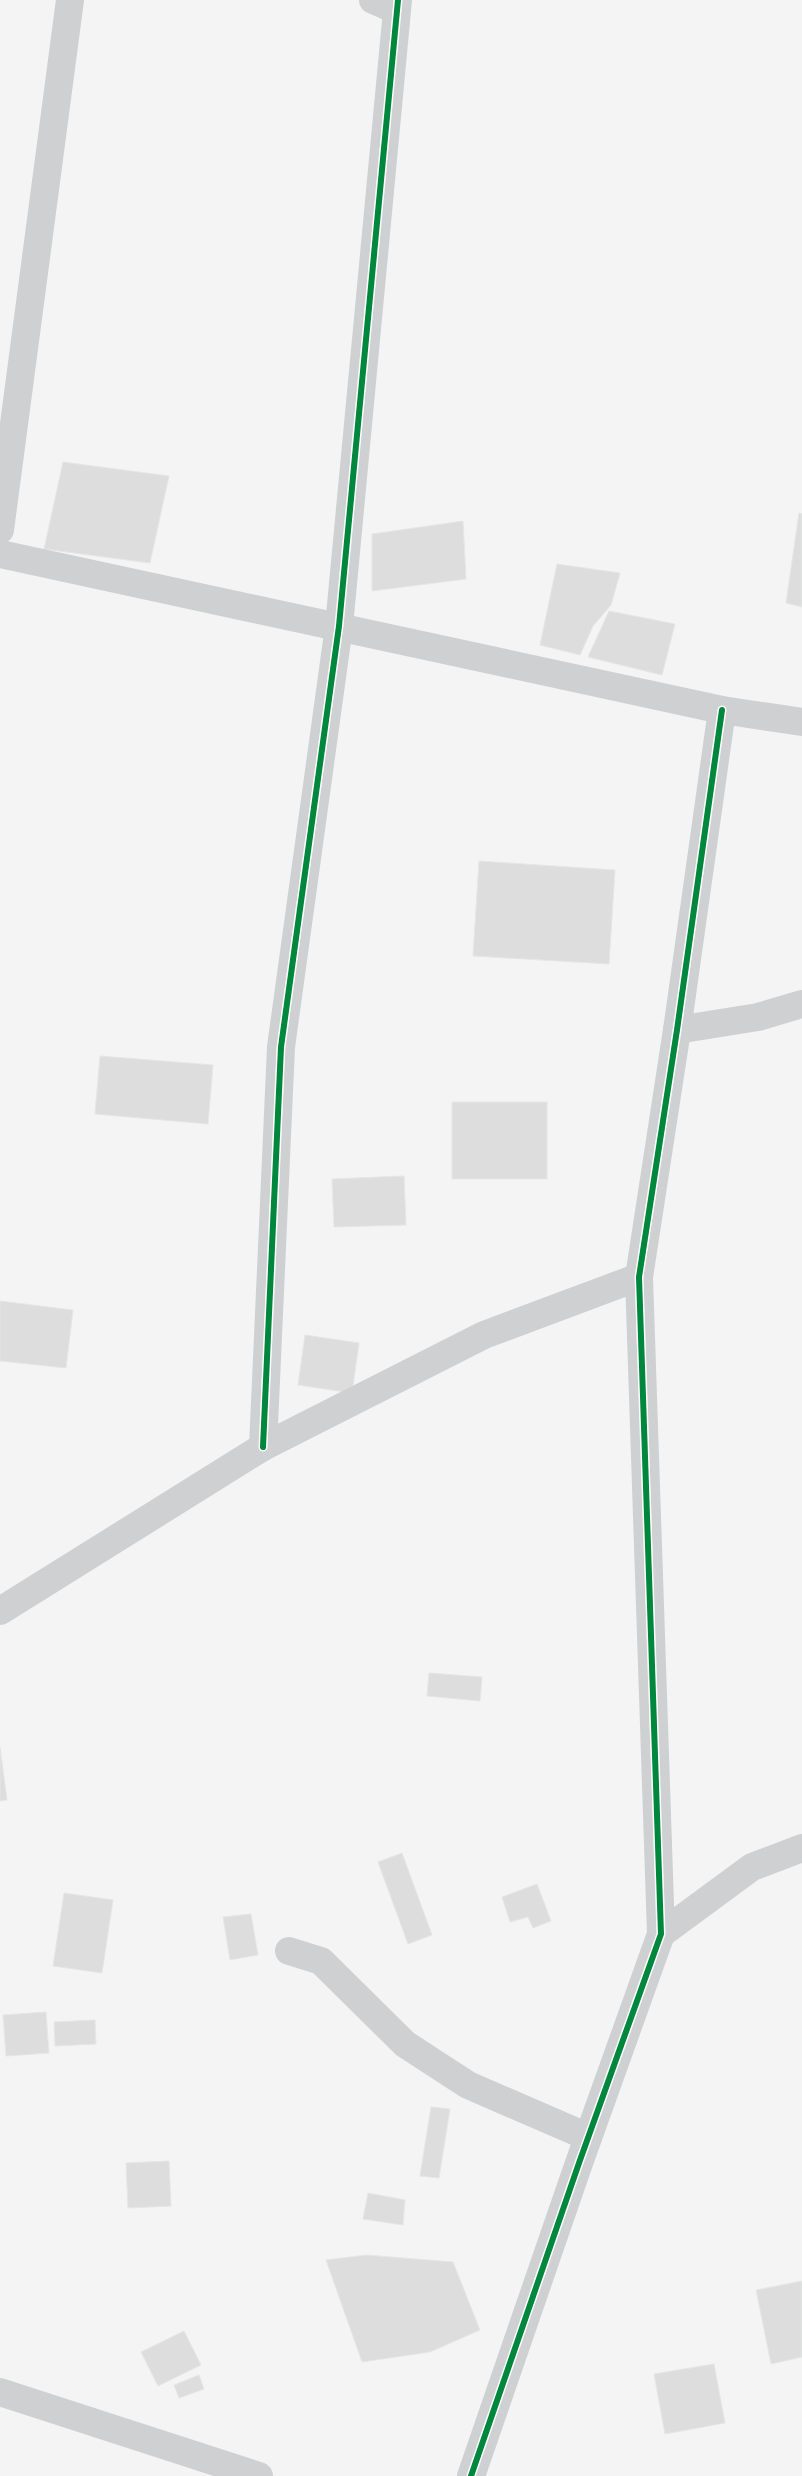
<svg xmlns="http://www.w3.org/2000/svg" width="802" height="2476" font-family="'Roboto Condensed',sans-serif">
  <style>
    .building { fill: #ddddde; stroke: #e5e6e7 }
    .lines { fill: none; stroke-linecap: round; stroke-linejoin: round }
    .minor { stroke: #ced0d2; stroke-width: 28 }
    .cycleway-casing { stroke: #fff; stroke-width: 9 }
    .cycleway { stroke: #00873e; stroke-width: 6 }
  </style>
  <rect width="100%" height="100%" fill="#f4f4f4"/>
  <!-- building -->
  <g class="building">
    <polygon points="63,462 169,476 150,563 44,549"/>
    <polygon points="799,513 802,514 802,607 786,603"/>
    <polygon points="463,521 466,579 372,591 372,534"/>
    <polygon points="557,564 620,573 611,605 593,626 580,655 540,645"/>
    <polygon points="609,611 675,624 662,675 588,657"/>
    <polygon points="479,861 615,870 609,964 473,956"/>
    <polygon points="100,1056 213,1065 208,1124 95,1114"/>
    <rect x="452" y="1102" width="95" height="77"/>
    <polygon points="404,1176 406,1225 334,1227 332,1179"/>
    <polygon points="0,1301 73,1310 66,1368 0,1361"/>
    <polygon points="305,1335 359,1343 352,1393 298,1385"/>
    <polygon points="429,1673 482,1677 480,1701 427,1696"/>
    <polygon points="0,1747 7,1800 0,1801"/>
    <polygon points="402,1853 432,1935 408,1944 378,1862"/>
    <polygon points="537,1884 551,1921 533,1928 528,1917 510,1922 502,1897"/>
    <polygon points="64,1893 113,1900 102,1973 53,1966"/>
    <polygon points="251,1914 258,1955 230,1960 223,1917"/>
    <polygon points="46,2012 49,2053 6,2056 3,2015"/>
    <polygon points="95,2020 96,2044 55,2046 54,2022"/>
    <polygon points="431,2107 450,2109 439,2178 420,2176"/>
    <polygon points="169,2161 171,2206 128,2208 126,2163"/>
    <polygon points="368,2193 405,2200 403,2225 363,2219"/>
    <polygon points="366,2255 453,2262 480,2330 430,2352 362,2362 326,2260"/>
    <polygon points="802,2281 802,2357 771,2364 756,2290"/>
    <polygon points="184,2331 201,2365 158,2386 141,2352"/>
    <polygon points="714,2364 725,2423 665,2434 654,2374"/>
    <polygon points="199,2375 204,2389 179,2398 174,2385"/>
  </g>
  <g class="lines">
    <!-- minor -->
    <g class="minor">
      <polyline points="373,0 396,10"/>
      <polyline points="0,530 70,0"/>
      <polyline points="0,554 722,710 802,722"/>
      <polyline points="677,1030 758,1017 802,1004"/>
      <polyline points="263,1447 281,1047 339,626 398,0"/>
      <polyline points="0,1611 263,1447 484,1335 639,1277"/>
      <polyline points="661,1934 752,1867 802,1848"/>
      <polyline points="289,1951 321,1961 405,2044 468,2085 588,2137"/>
      <polyline points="0,2392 259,2476"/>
      <polyline points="471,2476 579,2163 661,1934 639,1277 677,1030 722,710"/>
    </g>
    <!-- cycleway casing -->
    <g class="cycleway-casing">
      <g id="cycleway">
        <polyline points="263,1447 281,1047 339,626 398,0"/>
        <polyline points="471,2476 579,2163 661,1934 639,1277 677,1030 722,710"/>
      </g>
    </g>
    <!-- cycleway -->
    <use href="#cycleway" class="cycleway"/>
  </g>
</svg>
